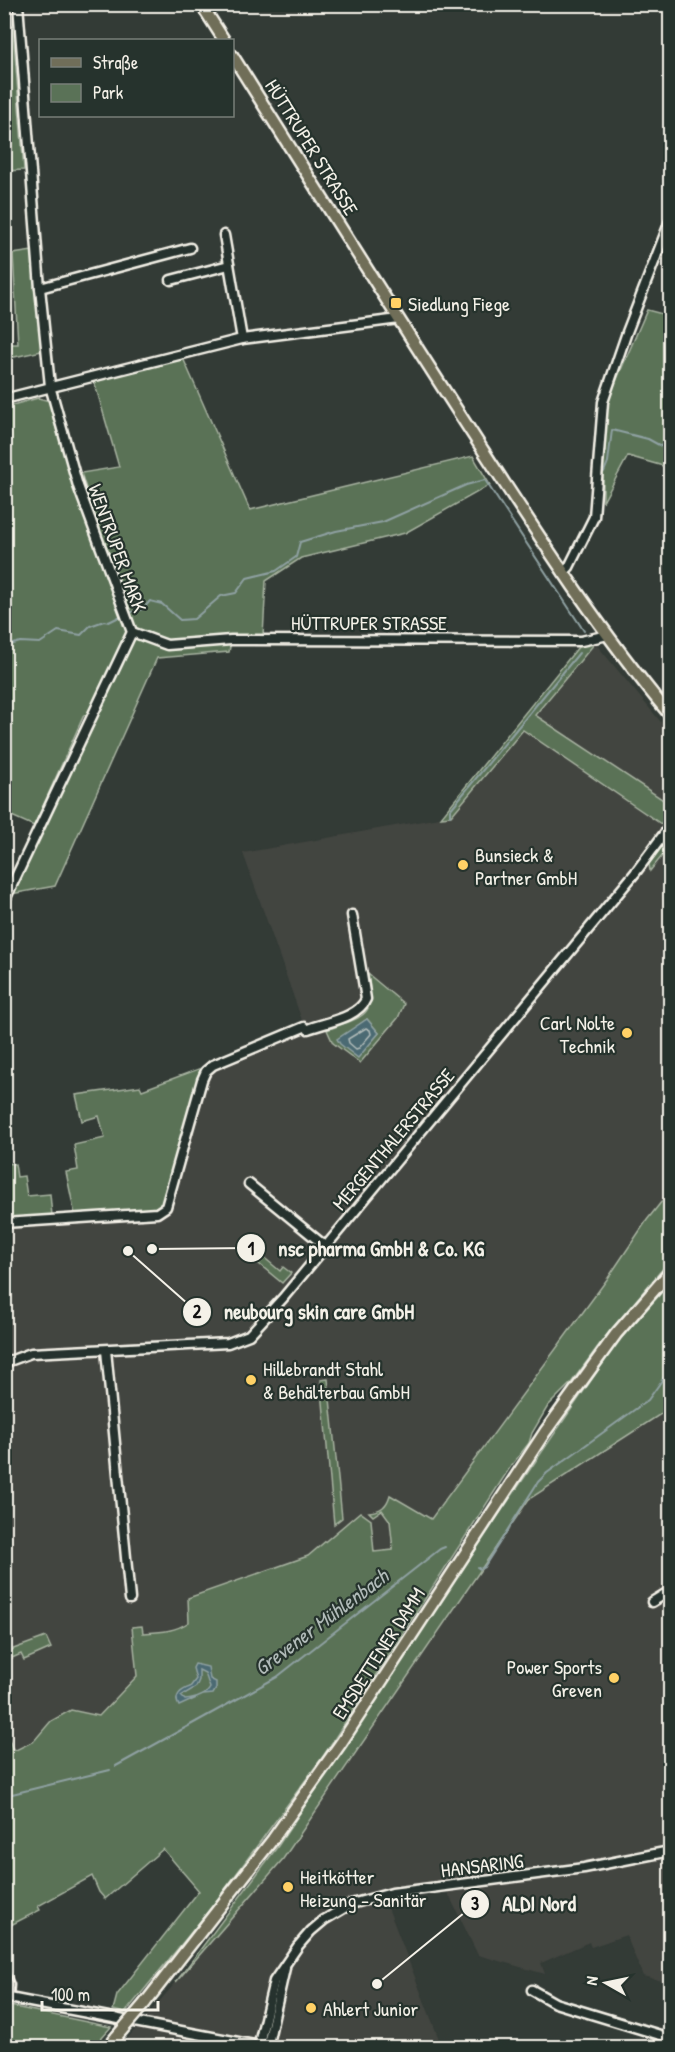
<svg xmlns="http://www.w3.org/2000/svg" width="675" height="2052" font-family="'Patrick Hand',sans-serif">
  <style>
    .built { fill: #434540 }
    .green { fill: #5a7257; stroke: #a7b2a0; stroke-width: 1.5; fill-rule: evenodd }
    .water { fill: #4c6b73; stroke: #8fa1a2; stroke-width: 1.5; fill-rule: evenodd }
    .lines { fill: none; stroke-linecap: round; stroke-linejoin: round }
    .shore { stroke: #b1bbb9; stroke-width: 1.5 }
    .stream { stroke: #8fa1a2; stroke-width: 2 }
    .minor-casing { stroke: #f4f1e8; stroke-width: 13 }
    .major-casing { stroke: #f4f1e8; stroke-width: 15 }
    .minor { stroke: #26332d; stroke-width: 8 }
    .major { stroke: #706e59; stroke-width: 10 }
    .major-bridge-casing { stroke: #f4f1e8; stroke-width: 15; stroke-linecap: butt }
    .major-bridge { stroke: #706e59; stroke-width: 10 }
    .poi-dot { fill: #ffd166; stroke: #26332d; stroke-width: 2 }
    .labels { text-anchor: middle; dominant-baseline: central; stroke-width: 4.5; stroke-linejoin: round; paint-order: stroke }
    .street-label { font-size: 20px; fill: #f4f1e8; stroke: #26332d }
    .poi-label { font-size: 20px; fill: #f4f1e8; stroke: #26332d; text-anchor: start }
    .water-label { font-size: 21px; font-style: italic; fill: #b1bbb9; stroke: #26332d }
    .leader { fill: none; stroke: #f4f1e8; stroke-width: 2 }
    .callout-dot { fill: #f4f1e8; stroke: #26332d; stroke-width: 2 }
    .mark-label { font-size: 18px; text-anchor: middle; font-weight: bold; fill: #111 }
    .callout-label { font-size: 21px; text-anchor: middle; font-weight: bold; fill: #f4f1e8; stroke: #26332d; stroke-width: 4.5; stroke-linejoin: round; paint-order: stroke }
  </style>
  <rect width="100%" height="100%" fill="#333b36"/>
  <filter id="ink" filterUnits="userSpaceOnUse"><feTurbulence type="fractalNoise" baseFrequency=".0167" numOctaves="2"/><feDisplacementMap in="SourceGraphic" scale="12" xChannelSelector="R" yChannelSelector="G"/><feConvolveMatrix kernelMatrix="1 2 1 2 8 2 1 2 1" color-interpolation-filters="sRGB"/></filter>
  <g filter="url(#ink)">
    <!-- built -->
    <g class="built">
      <polygon points="595,643 670,733 670,1244 444,1540 5,1823 5,1219 154,1210 199,1074 205,1065 304,1026 243,853 451,816"/>
      <polygon points="670,1408 670,1983 643,1976 626,1935 591,1947 589,1942 541,1963 545,1974 478,1955 447,1891 385,1900 442,2047 119,2048 283,1859 529,1499"/>
    </g>
    <!-- green -->
    <g class="green">
      <polygon points="11,4 24,170 5,171 4,5"/>
      <polygon points="32,251 42,351 5,359 5,344 18,344 13,254"/>
      <polygon points="647,310 670,316 670,468 628,456 603,502 603,450 607,402"/>
      <polygon points="183,358 250,510 473,456 490,485 405,533 301,558 266,581 263,636 232,636 229,652 157,658 55,886 11,894 92,717 84,715 34,826 5,813 5,407 38,398 50,401 54,422 100,558 107,553 81,473 119,467 94,381"/>
      <polygon points="592,643 595,643 535,715 668,803 670,809 661,824 523,730 451,816 441,817 579,646"/>
      <polygon points="670,836 670,846 650,871 649,864"/>
      <path d="M368,974L404,1004L398,1018L360,1063L333,1043L327,1030C364,1015 376,1019 368,974ZM367,1019L379,1033L358,1057L352,1030Z"/>
      <polygon points="204,1067 199,1074 165,1201 161,1207 154,1210 75,1215 66,1172 78,1170 74,1145 105,1138 99,1116 82,1121 76,1095 140,1086 142,1090"/>
      <polygon points="5,1163 15,1164 17,1177 24,1176 27,1196 50,1194 52,1216 5,1219"/>
      <path d="M670,1191V1260L605,1337L571,1383L548,1406L532,1433L529,1443L511,1466L324,1755L212,1907L125,2013L113,2010L117,1995L199,1891L163,1849L105,1899L99,1892L92,1876L38,1906L40,1910L5,1928L4,1722L12,1748L16,1750L34,1741L51,1721L71,1710L99,1716L137,1676L132,1627L142,1626L143,1633C160,1632 174,1632 189,1622L188,1598L308,1556L360,1512L371,1520L374,1552L393,1550L390,1521L382,1510L373,1516L369,1512C381,1511 387,1506 390,1495L431,1519L608,1278L647,1220Z"/>
      <polygon points="251,1240 264,1251 261,1255 280,1271 283,1267 291,1273 282,1283 242,1250"/>
      <polygon points="670,1283 670,1408 529,1499 283,1859 176,1982 278,1846 476,1548 616,1344"/>
      <polygon points="328,1379 342,1518 334,1524 321,1380"/>
      <polygon points="46,1637 51,1648 24,1660 21,1654 5,1661 5,1653 8,1651"/>
      <polygon points="5,2005 111,2027 93,2047 5,2047"/>
    </g>
    <!-- water -->
    <g class="water">
      <polygon points="367,1019 379,1033 358,1058 340,1044 337,1039"/>
      <path d="M195,1664L208,1667L210,1679L216,1682V1689L213,1694L203,1695L179,1706C173,1696 181,1690 190,1687L196,1679L193,1668ZM199,1670L205,1673L210,1688C206,1696 194,1699 185,1700L181,1696L196,1687L199,1680Z"/>
    </g>
    <g class="lines">
      <!-- shore -->
      <polygon class="shore" points="366,1028 370,1030 371,1034 359,1048 356,1049 349,1043 348,1039"/>
      <!-- stream -->
      <g class="stream">
        <polyline points="604,472 608,462 612,430 648,439 670,451"/>
        <polyline points="128,613 143,609 150,601 162,604 180,620 194,619 221,596 236,593 247,578 276,571 296,557 300,542 336,531 383,522 466,485 485,480 584,631"/>
        <polyline points="4,647 20,642 40,643 58,631 81,635 90,626 104,621 109,622 123,615"/>
        <polyline points="450,816 450,810 579,653"/>
        <polyline points="477,1567 480,1569 484,1567 538,1482 547,1473 648,1400 670,1369"/>
        <polyline points="116,1766 277,1677 440,1549 445,1547"/>
        <polyline points="4,1796 110,1770"/>
      </g>
      <!-- minor casing -->
      <g class="minor-casing">
        <g id="minor">
          <polyline points="224,235 242,339"/>
          <polyline points="171,280 229,265"/>
          <polyline points="40,288 190,248"/>
          <polyline points="4,399 242,339 399,319"/>
          <polyline points="563,573 569,567 594,517 603,402 627,332 670,221"/>
          <polyline points="132,632 167,645 231,640 581,641 608,635"/>
          <polyline points="4,902 132,632 78,486 50,386 40,288 18,4"/>
          <path d="M308,1029C326,1022 358,1018 366,999L352,915"/>
          <polyline points="249,1184 325,1246"/>
          <polyline points="4,1223 157,1213 166,1207 202,1080 206,1071 213,1065 304,1027"/>
          <polyline points="106,1350 130,1599"/>
          <polyline points="4,1363 31,1353 228,1343 249,1335 283,1298 635,873 670,826"/>
          <polyline points="652,1602 670,1591"/>
          <polyline points="4,1974 9,1985 8,1997"/>
          <polyline points="532,1990 555,2003 670,2038"/>
          <polyline points="4,1997 270,2048"/>
          <polyline points="258,2048 274,1981 298,1946 311,1931 324,1920 351,1904 392,1893 584,1868 670,1851"/>
          <polyline points="267,2048 285,1968"/>
        </g>
      </g>
      <!-- major casing -->
      <g class="major-casing">
        <g id="major">
          <polyline points="201,4 224,40"/>
          <path d="M232,55C313,184 394,313 477,441C538,535 599,630 670,715"/>
          <polyline points="145,2003 273,1839 341,1743 545,1432 616,1334 670,1272"/>
          <polyline points="107,2048 117,2036"/>
        </g>
      </g>
      <!-- minor -->
      <use href="#minor" class="minor"/>
      <!-- major -->
      <use href="#major" class="major"/>
      <!-- major-bridge casing -->
      <g class="major-bridge-casing">
        <polyline id="major-bridge" points="117,2036 145,2003"/>
      </g>
      <!-- major-bridge -->
      <use href="#major-bridge" class="major-bridge"/>
    </g>
  </g>
  <!-- markers -->
  <g class="poi-dot">
    <rect x="390" y="297" width="12" height="12" rx="3"/>
    <circle cx="463" cy="865" r="6"/>
    <circle cx="627" cy="1033" r="6"/>
    <circle cx="251" cy="1380" r="6"/>
    <circle cx="614" cy="1678" r="6"/>
    <circle cx="288" cy="1887" r="6"/>
    <circle cx="311" cy="2008" r="6"/>
  </g>
  <g class="labels">
    <!-- street labels -->
    <g class="street-label">
      <text transform="translate(312 147) rotate(58)">HÜTTRUPER STRASSE</text>
      <text transform="translate(118 548) rotate(70)">WENTRUPER MARK</text>
      <text x="369" y="622">HÜTTRUPER STRASSE</text>
      <text transform="translate(393 1139) rotate(-50)">MERGENTHALERSTRASSE</text>
      <text transform="translate(378 1653) rotate(-57)">EMSDETTENER DAMM</text>
      <text transform="translate(482 1865) rotate(-7)">HANSARING</text>
    </g>
    <!-- poi labels -->
    <g class="poi-label">
      <text x="408" y="303">Siedlung Fiege</text>
      <text x="475" y="854">Bunsieck &amp;<tspan x="475" dy="23">Partner GmbH</tspan></text>
      <text x="615" y="1022" text-anchor="end">Carl Nolte<tspan x="615" dy="23">Technik</tspan></text>
      <text x="263" y="1368">Hillebrandt Stahl<tspan x="263" dy="23">&amp; Behälterbau GmbH</tspan></text>
      <text x="602" y="1666" text-anchor="end">Power Sports<tspan x="602" dy="23">Greven</tspan></text>
      <text x="300" y="1876">Heitkötter<tspan x="300" dy="23">Heizung - Sanitär</tspan></text>
      <text x="323" y="2008">Ahlert Junior</text>
    </g>
    <!-- water labels -->
    <g class="water-label">
      <text transform="translate(321 1622) rotate(-37)">Grevener Mühlenbach</text>
    </g>
  </g>
  <!-- callouts -->
  <path class="leader" d="M152 1249L251 1248M128 1251L197 1312M377 1984L475 1904"/>
  <g class="callout-dot">
    <circle cx="152" cy="1249" r="6"/>
    <circle cx="128" cy="1251" r="6"/>
    <circle cx="377" cy="1984" r="6"/>
    <circle cx="251" cy="1248" r="15"/>
    <circle cx="197" cy="1312" r="15"/>
    <circle cx="475" cy="1904" r="15"/>
  </g>
  <g class="mark-label">
    <text x="251" y="1255">1</text>
    <text x="197" y="1318">2</text>
    <text x="475" y="1910">3</text>
  </g>
  <g class="callout-label">
    <text x="381" y="1256">nsc pharma GmbH &amp; Co. KG</text>
    <text x="319" y="1319">neubourg skin care GmbH</text>
    <text x="539" y="1911">ALDI Nord</text>
  </g>
  <!-- margin -->
  <rect width="675" height="2052" fill="none" stroke="#26332d" stroke-width="24"/>
  <rect x="12" y="12" width="651" height="2028" fill="none" stroke="#f4f1e8" stroke-width="2" filter="url(#ink)"/>
  <!-- legend -->
  <rect x="39" y="39" width="195" height="78" fill="#26332d" stroke="#787f78" stroke-width="1.5"/>
  <rect x="51" y="58" width="30" height="9" fill="#706e59" stroke="#787f78" stroke-width="1.5"/>
  <text x="93" y="69" font-size="18" fill="#f4f1e8">Straße</text>
  <rect x="51" y="84" width="30" height="18" fill="#5a7257" stroke="#787f78" stroke-width="1.5"/>
  <text x="93" y="99" font-size="18" fill="#f4f1e8">Park</text>
  <!-- north arrow -->
  <g transform="translate(606 1983) rotate(279)" stroke="#26332d" stroke-width="4.5" paint-order="stroke">
  <path d="M0-4.5L10 22L0 15L-10 22Z" fill="#f4f1e8"/>
  <text y="-9" font-size="16" font-weight="bold" text-anchor="middle" fill="#f4f1e8">N</text>
  </g>
  <!-- scale -->
  <path d="M42 2001v9h116v-9" fill="none" stroke="#f4f1e8" stroke-width="3"/>
  <text x="51" y="2001" font-size="18" fill="#f4f1e8" stroke="#26332d" stroke-width="4.5" paint-order="stroke">100 m</text>
</svg>
